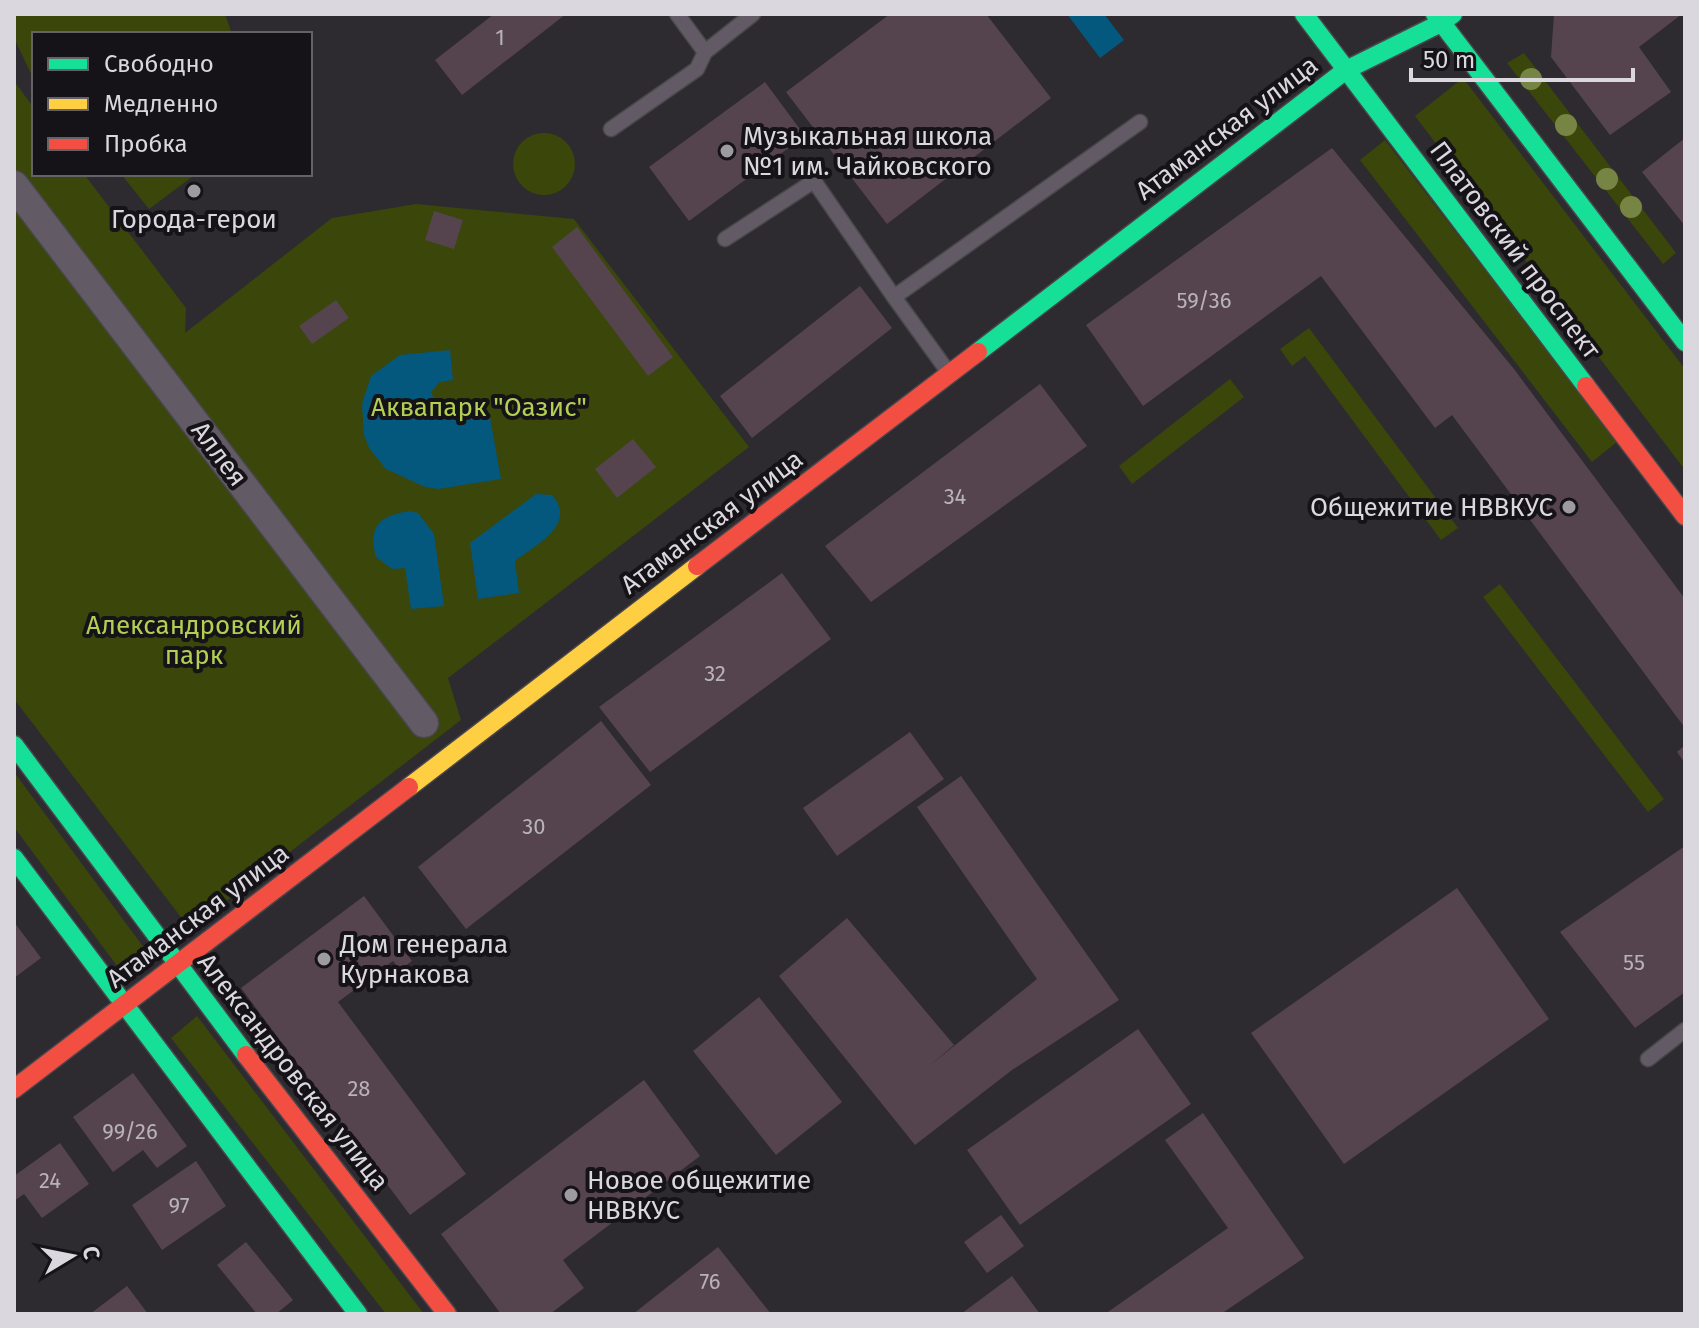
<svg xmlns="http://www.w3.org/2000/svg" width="1699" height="1328" font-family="'Fira Sans',sans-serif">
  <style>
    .green { fill: #3a460a }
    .water { fill: #04587d }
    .building { fill: #55444e }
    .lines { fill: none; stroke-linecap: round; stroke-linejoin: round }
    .lane-casing { stroke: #49474b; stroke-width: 17 }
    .street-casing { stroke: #49474b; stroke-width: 31 }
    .fast-casing { stroke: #49474b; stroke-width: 21 }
    .slow-casing { stroke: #49474b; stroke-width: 21 }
    .jam-casing { stroke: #49474b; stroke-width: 21 }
    .lane { stroke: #625b66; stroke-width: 14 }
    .street { stroke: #625b66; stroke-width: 28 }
    .fast { stroke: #16e098; stroke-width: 18 }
    .slow { stroke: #ffcf43; stroke-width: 18 }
    .jam { stroke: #f24e42; stroke-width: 18 }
    .tree { fill: #768543 }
    .poi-dot { fill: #9d9ba1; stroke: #151317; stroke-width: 3 }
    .labels { text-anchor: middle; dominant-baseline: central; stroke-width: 8; stroke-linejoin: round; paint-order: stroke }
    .number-label { font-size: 22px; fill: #b9b2ba }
    .street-label { font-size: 26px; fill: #dad7de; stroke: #151317 }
    .poi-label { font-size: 26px; fill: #dad7de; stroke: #151317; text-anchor: start }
    .park-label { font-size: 26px; fill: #b2cf53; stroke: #151317 }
  </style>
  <rect width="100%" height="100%" fill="#2d2b30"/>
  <!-- green -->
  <g class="green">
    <polygon points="14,14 225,14 232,34 34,34 34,80 14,38"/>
    <polygon points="1524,53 1676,253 1663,264 1507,63"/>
    <polygon points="1463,78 1685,369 1685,470 1415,116"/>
    <polygon points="14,81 34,108 34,174 84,174 186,308 185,333 332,218 416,204 574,219 749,447 448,678 461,720 190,929 14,699"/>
    <circle cx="544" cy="164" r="31"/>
    <polygon points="1385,140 1617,442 1592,462 1360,160"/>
    <polygon points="121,174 196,174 149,209"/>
    <polygon points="1309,328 1458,528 1441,540 1305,356 1292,366 1280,349"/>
    <polygon points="1230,379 1244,397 1132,484 1119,466"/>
    <polygon points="1500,584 1664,799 1648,812 1483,597"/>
    <polygon points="14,772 153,960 126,978 14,827"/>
    <polygon points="197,1016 424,1314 386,1314 171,1038"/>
  </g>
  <!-- water -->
  <g class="water">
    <polygon points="1067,14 1104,14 1124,40 1100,58"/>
    <path d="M450,350L453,380L440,382L431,392C439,414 461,407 480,403L489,412L501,479L438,489L425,487L386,469L369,448L364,435L362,404L371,376L400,355Z"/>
    <path d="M536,494L552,495C578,524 536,545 515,561L519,593L478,599L470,543Z"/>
    <path d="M409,511L418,513L434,534L444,606L411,609L405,568L392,569L376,557C368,526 379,516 409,511Z"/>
  </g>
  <!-- building -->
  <g class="building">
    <polygon points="494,14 566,14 462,95 435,60"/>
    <polygon points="890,14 986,14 1051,98 887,224 786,92"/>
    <polygon points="1554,14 1682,14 1639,47 1671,92 1610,135 1551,57"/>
    <polygon points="765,82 805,136 689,221 649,167"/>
    <polygon points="1685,138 1685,226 1642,172"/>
    <polygon points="1332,148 1514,369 1685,599 1685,728 1452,415 1435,428 1321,276 1143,406 1086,325"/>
    <polygon points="434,211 463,220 454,249 425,240"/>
    <polygon points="577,227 673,357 648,376 552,247"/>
    <polygon points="860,286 892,328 752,438 720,396"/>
    <polygon points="336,300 349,318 312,344 299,326"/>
    <polygon points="1040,384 1087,446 871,602 825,546"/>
    <polygon points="633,439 656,467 617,498 595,469"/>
    <polygon points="782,573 831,639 650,772 599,707"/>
    <polygon points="601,721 651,785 466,929 418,867"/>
    <polygon points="910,732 944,779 837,856 803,808"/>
    <polygon points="1685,745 1685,763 1677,752"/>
    <polygon points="961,776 1119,1000 1012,1070 915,1145 779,976 847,918 954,1045 928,1067 1037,979 917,807"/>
    <polygon points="1685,846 1685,992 1635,1028 1560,932"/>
    <polygon points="1457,888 1549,1019 1344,1164 1251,1033"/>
    <polygon points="364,896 412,961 400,970 393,961 338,1002 466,1174 410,1215 241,988"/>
    <polygon points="14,922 41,958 14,978"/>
    <polygon points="759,997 842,1102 776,1155 693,1051"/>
    <polygon points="1138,1029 1191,1104 1020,1225 967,1150"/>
    <polygon points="133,1073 187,1146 157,1168 143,1150 113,1172 73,1117"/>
    <polygon points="644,1080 700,1156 563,1260 584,1288 550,1314 501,1314 441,1234"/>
    <polygon points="1203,1113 1304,1258 1221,1314 1105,1314 1228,1228 1165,1140"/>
    <polygon points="60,1143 89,1184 42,1218 24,1194 14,1201 14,1176"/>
    <polygon points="196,1161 226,1206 162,1250 132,1205"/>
    <polygon points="1001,1215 1024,1246 987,1273 964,1242"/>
    <polygon points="246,1242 293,1300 276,1314 257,1314 217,1265"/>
    <polygon points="718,1247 771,1314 633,1314"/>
    <polygon points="1012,1276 1040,1314 961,1314"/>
    <polygon points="127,1286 148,1314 90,1314"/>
  </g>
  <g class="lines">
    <!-- lane casing -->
    <g class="lane-casing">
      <g id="lane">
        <polyline points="677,14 705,52"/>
        <polyline points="611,129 697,69 705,52 753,14"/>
        <polyline points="725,239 814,181 894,297"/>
        <polyline points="949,373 894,297 1140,122"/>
        <polyline points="1648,1059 1685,1030"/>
      </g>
    </g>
    <!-- street casing -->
    <g class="street-casing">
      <polyline id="street" points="14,185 424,723"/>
    </g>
    <!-- fast casing -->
    <g class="fast-casing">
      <g id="fast">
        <polyline points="1304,14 1586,386"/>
        <polyline points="1435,14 1685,342"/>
        <polyline points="978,352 1346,70 1441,23 1453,14"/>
        <polyline points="14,745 246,1055"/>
        <polyline points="14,858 358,1314"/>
      </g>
    </g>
    <!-- slow casing -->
    <g class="slow-casing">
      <polyline id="slow" points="409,787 697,566"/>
    </g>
    <!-- jam casing -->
    <g class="jam-casing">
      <g id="jam">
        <polyline points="1586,386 1685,516"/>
        <polyline points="697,566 978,352"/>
        <polyline points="246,1055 447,1314"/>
        <polyline points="14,1089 409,787"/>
      </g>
    </g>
    <!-- lane -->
    <use href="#lane" class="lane"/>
    <!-- street -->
    <use href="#street" class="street"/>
    <!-- fast -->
    <use href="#fast" class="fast"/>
    <!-- slow -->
    <use href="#slow" class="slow"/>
    <!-- jam -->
    <use href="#jam" class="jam"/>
  </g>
  <!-- trees -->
  <g class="tree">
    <circle cx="1531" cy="79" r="11"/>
    <circle cx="1566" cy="125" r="11"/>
    <circle cx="1607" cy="179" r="11"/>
    <circle cx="1631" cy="207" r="11"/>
  </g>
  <!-- markers -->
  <g class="poi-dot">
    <circle cx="727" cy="151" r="8"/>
    <circle cx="194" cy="191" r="8"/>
    <circle cx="1569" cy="507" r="8"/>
    <circle cx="324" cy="959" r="8"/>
    <circle cx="571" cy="1195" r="8"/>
  </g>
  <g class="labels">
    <!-- number labels -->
    <g class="number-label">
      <text x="500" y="37">1</text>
      <text x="1204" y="300">59/36</text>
      <text x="955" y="496">34</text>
      <text x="715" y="673">32</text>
      <text x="534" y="826">30</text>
      <text x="1634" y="962">55</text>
      <text x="359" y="1088">28</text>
      <text x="130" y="1131">99/26</text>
      <text x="50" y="1180">24</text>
      <text x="179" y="1205">97</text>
      <text x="710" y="1281">76</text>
    </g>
    <!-- street labels -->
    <g class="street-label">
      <text transform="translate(1227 128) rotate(-37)">Атаманская улица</text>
      <text transform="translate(1515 250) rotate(53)">Платовский проспект</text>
      <text transform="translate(219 454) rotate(53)">Аллея</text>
      <text transform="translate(712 522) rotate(-37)">Атаманская улица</text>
      <text transform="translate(198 916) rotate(-37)">Атаманская улица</text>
      <text transform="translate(293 1072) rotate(52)">Александровская улица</text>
    </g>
    <!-- poi labels -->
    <g class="poi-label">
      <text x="743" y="136">Музыкальная школа<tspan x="743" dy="30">№1 им. Чайковского</tspan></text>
      <text x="194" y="219" text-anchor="middle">Города-герои</text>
      <text x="1553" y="507" text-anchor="end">Общежитие НВВКУС</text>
      <text x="340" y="944">Дом генерала<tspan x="340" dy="30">Курнакова</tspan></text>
      <text x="587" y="1180">Новое общежитие<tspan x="587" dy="30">НВВКУС</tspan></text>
    </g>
    <!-- park labels -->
    <g class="park-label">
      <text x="479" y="407">Аквапарк "Оазис"</text>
      <text x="194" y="625">Александровский<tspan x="194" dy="30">парк</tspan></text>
    </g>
  </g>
  <!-- border -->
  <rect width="1699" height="1328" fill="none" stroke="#dad7de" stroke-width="32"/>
  <!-- legend -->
  <rect x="32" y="32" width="280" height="144" fill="#151317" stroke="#646167" stroke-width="2"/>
  <rect x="48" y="58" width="40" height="12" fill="#16e098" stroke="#646167" stroke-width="2"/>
  <text x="104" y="72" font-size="24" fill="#dad7de">Свободно</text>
  <rect x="48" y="98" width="40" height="12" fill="#ffcf43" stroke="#646167" stroke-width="2"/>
  <text x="104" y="112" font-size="24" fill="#dad7de">Медленно</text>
  <rect x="48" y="138" width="40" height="12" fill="#f24e42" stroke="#646167" stroke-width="2"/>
  <text x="104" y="152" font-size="24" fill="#dad7de">Пробка</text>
  <!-- north arrow -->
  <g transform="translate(72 1256) rotate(80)" stroke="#151317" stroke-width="6" paint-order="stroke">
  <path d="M0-6L14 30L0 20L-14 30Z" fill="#dad7de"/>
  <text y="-12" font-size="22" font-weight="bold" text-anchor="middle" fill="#dad7de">С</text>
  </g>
  <!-- scale -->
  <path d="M1411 68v12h222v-12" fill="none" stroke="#dad7de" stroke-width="4"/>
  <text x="1423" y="68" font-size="24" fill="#dad7de" stroke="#151317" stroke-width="6" paint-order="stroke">50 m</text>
</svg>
